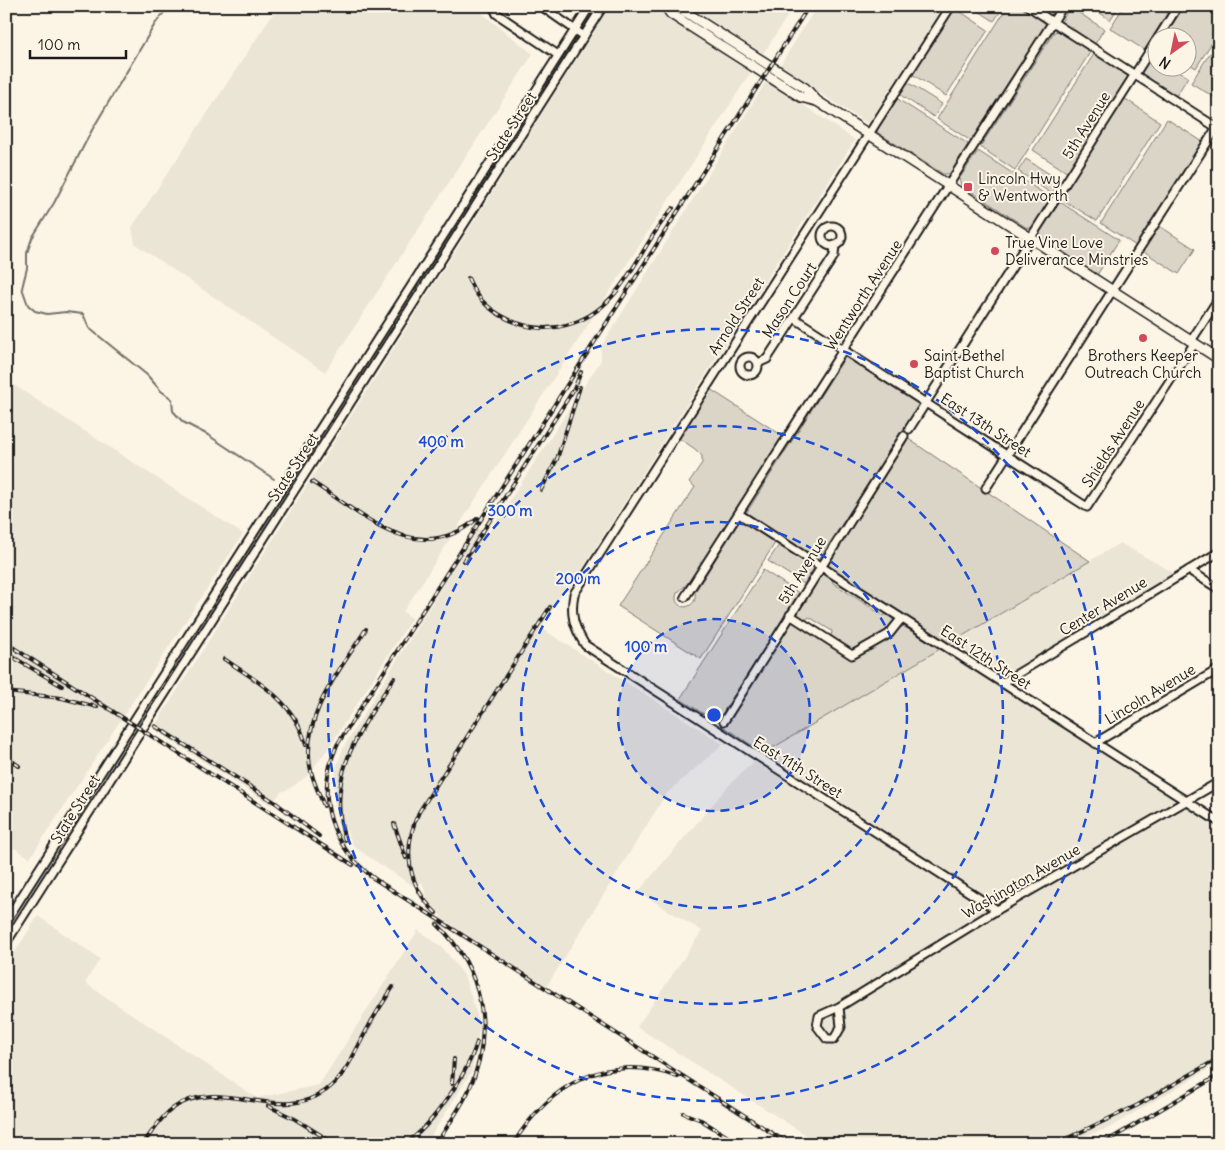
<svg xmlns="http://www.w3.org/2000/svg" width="1225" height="1150" font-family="Delius,sans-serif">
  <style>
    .built { fill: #ebe5d6 }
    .green { fill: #dbd5c8; stroke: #7c7872 }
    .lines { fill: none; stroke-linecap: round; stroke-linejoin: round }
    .stream { stroke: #75726c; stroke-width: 2 }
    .minor-casing { stroke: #1c1c1c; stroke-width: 11 }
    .major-casing { stroke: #1c1c1c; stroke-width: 12 }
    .minor { stroke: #fcf5e5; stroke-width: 7 }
    .major { stroke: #fcf5e5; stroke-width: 9 }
    .rail-casing { stroke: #1c1c1c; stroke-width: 4 }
    .rail { stroke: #fcf5e5; stroke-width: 2; stroke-dasharray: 5.5; stroke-linecap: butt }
    .ring { fill: none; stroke: #1d4ed8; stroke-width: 2.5; stroke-dasharray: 9 6 }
    .poi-dot { fill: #d1495b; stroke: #fcf5e5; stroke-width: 2 }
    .labels { text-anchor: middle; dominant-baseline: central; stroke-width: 4; stroke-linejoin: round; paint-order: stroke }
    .street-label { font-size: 15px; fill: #1c1c1c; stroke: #fcf5e5 }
    .poi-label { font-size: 15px; fill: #1c1c1c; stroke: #fcf5e5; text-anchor: start }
    .centre { fill: #1d4ed8; stroke: #fcf5e5; stroke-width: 2.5 }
    .ring-label { font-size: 15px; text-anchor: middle; font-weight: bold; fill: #1d4ed8; stroke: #fcf5e5; stroke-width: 4; stroke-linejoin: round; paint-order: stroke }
  </style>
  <rect width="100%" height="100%" fill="#fcf5e5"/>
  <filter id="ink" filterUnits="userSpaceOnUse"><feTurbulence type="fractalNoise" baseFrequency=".02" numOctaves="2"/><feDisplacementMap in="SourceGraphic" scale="10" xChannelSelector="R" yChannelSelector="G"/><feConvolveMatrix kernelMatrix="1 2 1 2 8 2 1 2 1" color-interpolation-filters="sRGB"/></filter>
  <g filter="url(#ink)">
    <!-- built -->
    <g class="built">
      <polygon points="278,6 473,6 533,54 325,372 135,244 132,227"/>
      <polygon points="610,6 652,6 751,72 403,612 412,618 330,746 307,776 289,789 281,792 271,805 153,729"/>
      <polygon points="689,6 794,6 763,54"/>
      <polygon points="817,6 944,6 868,124 779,67"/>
      <polygon points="767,80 855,140 570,588 567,586 541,628 723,744 666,794 547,986 444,920 428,901 422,882 413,886 354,847 335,805 334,782 337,765 344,746 478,528 488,534 601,360 601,347"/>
      <polygon points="6,380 243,534 30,858 6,843"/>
      <polygon points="1120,543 1185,579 1009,683 1219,818 1219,1063 1107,1129 1057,1144 820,1144 637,1027 702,931 638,892 730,784 762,754"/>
      <polygon points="38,916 100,959 85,983 257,1098 319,1085 418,930 442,947 464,975 480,1024 472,1071 426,1144 6,1144 6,966"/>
    </g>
    <!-- green -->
    <g class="green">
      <polygon points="971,6 1004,6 994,21"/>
      <polygon points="1008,6 1021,6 1046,24 971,141 937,119"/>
      <polygon points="1035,6 1057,6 1051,16"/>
      <polygon points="1090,6 1119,6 1110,20"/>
      <polygon points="1124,6 1175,6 1146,51 1110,28"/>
      <polygon points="1183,6 1219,6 1219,31 1196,68 1188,63 1188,38 1164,37"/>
      <polygon points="1070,7 1104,29 1095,44 1061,22"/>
      <polygon points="955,8 988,30 946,96 912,74"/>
      <polygon points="1058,31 1090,51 1089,54 1015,170 980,147 1054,32"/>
      <polygon points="1210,53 1219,58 1219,100 1191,83"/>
      <polygon points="1094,54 1129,77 1068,173 1033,150"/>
      <polygon points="1152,54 1157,58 1158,68 1173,68 1188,77 1176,96 1142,75 1142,72"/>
      <polygon points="907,82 942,104 934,117 899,94"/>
      <polygon points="896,98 968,144 950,174 943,174 878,133 877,129"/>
      <polygon points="1124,98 1160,122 1097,221 1063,200 1062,197"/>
      <polygon points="1167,119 1203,142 1136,246 1101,223"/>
      <polygon points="978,151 1051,198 1032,228 1027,228 961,185 959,179"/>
      <polygon points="1026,159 1062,182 1052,194 1018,171"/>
      <polygon points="1060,202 1119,240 1097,275 1041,236 1040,232"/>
      <polygon points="1158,225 1195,249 1179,274 1143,251"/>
      <polygon points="845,357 919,405 818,561 745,515"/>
      <path d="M710,389L783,436L689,582L677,593C674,601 678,606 685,607C694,605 696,600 695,592L739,522L742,521L775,543L701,659L618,606L695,487L689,482L702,463V456L695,449L679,438Z"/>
      <polygon points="907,438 1090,561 947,645 825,566"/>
      <polygon points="779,545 814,568 804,584 768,561"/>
      <polygon points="763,570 799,593 717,722 680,699"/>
      <polygon points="822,573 832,579 833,583 884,616 886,613 894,620 894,623 887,632 853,651 831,637 832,631 809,617 805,621 796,613"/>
      <polygon points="790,622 794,622 851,658 857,657 880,644 903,626 940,649 764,753 722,726"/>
    </g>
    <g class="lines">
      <!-- stream -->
      <polyline class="stream" points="169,6 155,24 92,130 54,203 32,238 27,253 27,268 22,288 28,305 35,311 47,314 66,312 83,314 89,328 147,375 161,391 172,399 173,411 183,422 208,435 274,479"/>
      <!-- minor casing -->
      <g class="minor-casing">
        <g id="minor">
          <polyline points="493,6 497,14 558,55"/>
          <polyline points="541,6 584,36"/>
          <path d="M951,6L574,594C570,615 574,627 585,645L997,910"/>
          <polyline points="1028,6 1219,129"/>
          <polyline points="1158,38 1178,6"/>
          <circle cx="832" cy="236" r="10"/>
          <polyline points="794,318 1087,507 1194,344"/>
          <polyline points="1191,341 1219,298"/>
          <circle cx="749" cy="366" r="9"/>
          <polyline points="758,363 767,359 834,256 835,245"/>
          <polyline points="909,429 1158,38"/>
          <polyline points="986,488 1219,124"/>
          <polyline points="739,514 1219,822"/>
          <polyline points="1189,570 1219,589"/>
          <polyline points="685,597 1063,6"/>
          <polyline points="790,615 852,655 889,634 901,619"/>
          <polyline points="1002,683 1219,552"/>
          <polyline points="724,721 904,436"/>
          <polyline points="1095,743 1219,669"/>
          <polyline points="6,921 590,6"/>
          <polyline points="6,943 603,6"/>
          <polyline points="839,1007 841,1027 834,1039 827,1039 817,1026 819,1016 839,1007 997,910 1219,782"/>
        </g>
      </g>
      <!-- major casing -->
      <g class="major-casing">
        <g id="major">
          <polyline points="665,6 671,14 801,97 816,101"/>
          <polyline points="676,6 805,88 817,101 1219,359"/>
        </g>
      </g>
      <!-- minor -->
      <use href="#minor" class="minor"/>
      <!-- major -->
      <use href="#major" class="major"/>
      <!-- rail casing -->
      <g class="rail-casing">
        <g id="rail">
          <path d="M468,278C478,302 494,314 517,323C534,329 549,330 566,325C624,311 637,248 673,208"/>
          <path d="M312,482C365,516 418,569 478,518"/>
          <polyline points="541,490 557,459 580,387"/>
          <polyline points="464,561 574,389 581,372"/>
          <polyline points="6,643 353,865"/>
          <polyline points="6,653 62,686"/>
          <path d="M224,659C259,682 295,702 306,745"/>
          <polyline points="6,692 62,698 97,707"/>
          <polyline points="155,726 276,803 319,836"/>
          <polyline points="6,757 19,766"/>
          <path d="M324,806C319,793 312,780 310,766C302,714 340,670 366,629"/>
          <polyline points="394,824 406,858"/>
          <path d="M345,840C325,775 360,730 394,678"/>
          <polyline points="370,876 789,1144"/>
          <path d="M375,879C331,846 314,798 337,745L809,6"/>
          <path d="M436,913C407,885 402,848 419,812L550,607"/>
          <polyline points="452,1084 454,1059"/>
          <polyline points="268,1106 295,1119 335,1144"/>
          <polyline points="683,1113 701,1120 739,1144"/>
          <path d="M143,1144C152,1132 160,1118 172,1109C219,1074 278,1125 325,1091C347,1076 356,1048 369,1026C376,1012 385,1000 393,987"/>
          <path d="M405,1144C432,1126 468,1073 477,1042"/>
          <path d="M436,1144C447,1127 459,1110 468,1092C496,1032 483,969 437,924"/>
          <path d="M513,1144C550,1084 607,1051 678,1077"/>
          <polyline points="1055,1144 1138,1105 1219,1058"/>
          <polyline points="1102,1144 1219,1075"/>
        </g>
      </g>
      <!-- rail -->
      <use href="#rail" class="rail"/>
    </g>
  </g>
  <!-- distance rings -->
  <circle cx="714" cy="715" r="96" fill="#1d4ed8" fill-opacity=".12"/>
  <g class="ring">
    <circle cx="714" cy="715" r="96"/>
    <circle cx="714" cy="715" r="193"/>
    <circle cx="714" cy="715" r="289"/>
    <circle cx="714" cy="715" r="386"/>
  </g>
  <!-- markers -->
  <g class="poi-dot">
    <rect x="963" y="182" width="10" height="10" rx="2.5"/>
    <circle cx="995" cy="251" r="5"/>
    <circle cx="1143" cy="338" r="5"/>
    <circle cx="914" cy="364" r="5"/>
  </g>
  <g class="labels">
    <!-- street labels -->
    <g class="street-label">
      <text transform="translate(1086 125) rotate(-58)">5th Avenue</text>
      <text transform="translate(511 126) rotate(-57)">State Street</text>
      <text transform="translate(863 295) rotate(-57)">Wentworth Avenue</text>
      <text transform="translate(789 300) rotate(-57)">Mason Court</text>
      <text transform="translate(736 316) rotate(-57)">Arnold Street</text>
      <text transform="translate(986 425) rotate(33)">East 13th Street</text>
      <text transform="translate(1113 443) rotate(-57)">Shields Avenue</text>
      <text transform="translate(293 467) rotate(-57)">State Street</text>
      <text transform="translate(802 570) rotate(-58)">5th Avenue</text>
      <text transform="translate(1103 606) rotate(-31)">Center Avenue</text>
      <text transform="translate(986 657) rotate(33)">East 12th Street</text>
      <text transform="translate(1150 694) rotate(-31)">Lincoln Avenue</text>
      <text transform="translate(798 767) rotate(32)">East 11th Street</text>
      <text transform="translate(75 809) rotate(-58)">State Street</text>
      <text transform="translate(1021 881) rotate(-30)">Washington Avenue</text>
    </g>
    <!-- poi labels -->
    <g class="poi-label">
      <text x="978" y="178">Lincoln Hwy<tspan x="978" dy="17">&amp; Wentworth</tspan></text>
      <text x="1005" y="242">True Vine Love<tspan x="1005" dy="17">Deliverance Minstries</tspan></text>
      <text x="924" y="355">Saint Bethel<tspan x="924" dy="17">Baptist Church</tspan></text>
      <text x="1143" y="355" text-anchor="middle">Brothers Keeper<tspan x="1143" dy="17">Outreach Church</tspan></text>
    </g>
  </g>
  <circle cx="714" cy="715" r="8" class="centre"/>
  <g class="ring-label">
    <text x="441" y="447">400 m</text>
    <text x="510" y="516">300 m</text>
    <text x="578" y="584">200 m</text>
    <text x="646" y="652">100 m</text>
  </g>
  <!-- margin -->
  <rect width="1225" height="1150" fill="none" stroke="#fcf5e5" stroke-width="25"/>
  <rect x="12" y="12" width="1200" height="1125" fill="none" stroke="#1c1c1c" stroke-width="2" filter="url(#ink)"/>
  <!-- north arrow -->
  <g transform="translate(1172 52) rotate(213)"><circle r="24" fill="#fcf5e5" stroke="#a29e95"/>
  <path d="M0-4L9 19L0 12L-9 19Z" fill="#d1495b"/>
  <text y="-8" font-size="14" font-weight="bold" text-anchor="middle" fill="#1c1c1c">N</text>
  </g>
  <!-- scale -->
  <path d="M30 50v8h96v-8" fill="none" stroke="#1c1c1c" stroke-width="2.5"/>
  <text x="38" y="50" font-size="15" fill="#1c1c1c" stroke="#fcf5e5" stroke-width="4" paint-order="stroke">100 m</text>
</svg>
